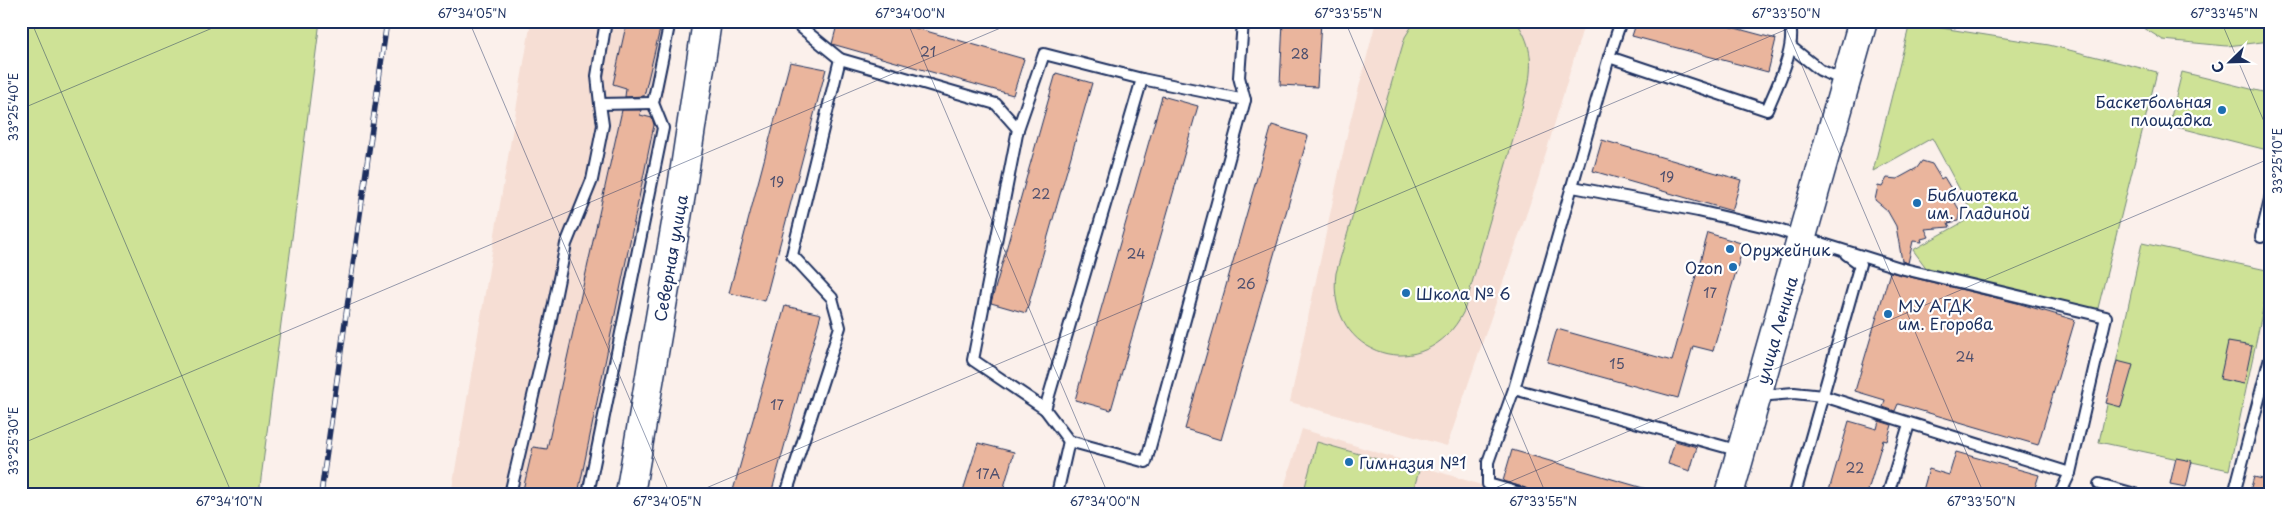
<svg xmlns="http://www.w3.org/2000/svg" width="2292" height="515" font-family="'Playpen Sans',sans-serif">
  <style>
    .built { fill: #f6ded4 }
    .green { fill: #cee296; stroke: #74887a }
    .building { fill: #eab59d; stroke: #1b2f5e }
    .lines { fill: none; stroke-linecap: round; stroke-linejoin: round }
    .lane-casing { stroke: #1b2f5e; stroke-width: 14 }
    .secondary-casing { stroke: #1b2f5e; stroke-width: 31 }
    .primary-casing { stroke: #1b2f5e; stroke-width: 31 }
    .lane { stroke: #fff; stroke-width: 10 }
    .secondary { stroke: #fff; stroke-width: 28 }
    .primary { stroke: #fff; stroke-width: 28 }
    .rail-casing { stroke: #1b2f5e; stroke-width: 5.5 }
    .rail { stroke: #fff; stroke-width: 4; stroke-dasharray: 11; stroke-linecap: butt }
    .ticks { fill: none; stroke: #1b2f5e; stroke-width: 1; stroke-opacity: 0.45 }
    .poi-dot { fill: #1f6fb2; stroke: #fff; stroke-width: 2 }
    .labels { text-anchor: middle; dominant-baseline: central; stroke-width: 4.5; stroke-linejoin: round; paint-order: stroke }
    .number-label { font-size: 14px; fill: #4f506e }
    .poi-label { font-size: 16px; fill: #1b2f5e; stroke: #fff; text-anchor: start }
    .street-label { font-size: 16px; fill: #1b2f5e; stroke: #fff }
    .neatline { fill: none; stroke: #1b2f5e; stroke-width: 2 }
    .ticks-label { font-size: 12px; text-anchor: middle; fill: #1b2f5e }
  </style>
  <rect width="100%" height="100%" fill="#fbf0eb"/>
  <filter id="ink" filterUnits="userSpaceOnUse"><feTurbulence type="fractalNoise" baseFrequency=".02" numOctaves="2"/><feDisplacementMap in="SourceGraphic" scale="10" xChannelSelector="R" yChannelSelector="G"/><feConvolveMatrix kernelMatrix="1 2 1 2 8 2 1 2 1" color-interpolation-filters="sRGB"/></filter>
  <g filter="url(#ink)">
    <!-- built -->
    <g class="built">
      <polygon points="531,21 676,21 593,494 451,494"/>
      <polygon points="1376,21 1585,21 1537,183 1447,446 1290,402 1348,130"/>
      <polygon points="1302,429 1510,494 1282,494"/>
    </g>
    <!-- green -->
    <g class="green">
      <polygon points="21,21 320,21 259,494 21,494"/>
      <path d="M1415,21H1516C1531,43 1533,61 1528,87L1464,311C1426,388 1325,357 1336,273L1405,37Z"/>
      <polygon points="2133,21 2271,21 2271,41 2227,46 2163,40"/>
      <polygon points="1910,23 2049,45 2157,72 2097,312 1927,269 1913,250 1974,216 1932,138 1873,171"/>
      <polygon points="2182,72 2271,94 2271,151 2169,125"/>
      <polygon points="2142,243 2271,271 2229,470 2099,442"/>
      <polygon points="1317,442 1419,471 1412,494 1303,494"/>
    </g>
    <!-- building -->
    <g class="building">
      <polygon points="627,21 662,21 644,96 625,97 626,88 613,84"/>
      <polygon points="838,21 891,21 1024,59 1013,95 832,44"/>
      <polygon points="1283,21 1321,21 1317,87 1280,85"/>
      <polygon points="1637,21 1709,21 1776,39 1768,72 1632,36"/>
      <polygon points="790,62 826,69 765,301 729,293"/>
      <polygon points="1056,73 1092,83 1026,313 991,303"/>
      <polygon points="1162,96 1198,106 1111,410 1075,400"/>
      <polygon points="622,110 641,110 640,115 652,118 654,125 578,494 522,494 533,447 547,449"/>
      <polygon points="1272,125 1308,136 1221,440 1185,429"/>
      <polygon points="1602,140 1741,180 1732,211 1593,171"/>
      <polygon points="1922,161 1932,164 1941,179 1944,177 1953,192 1950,194 1960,211 1958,221 1948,223 1950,227 1925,229 1929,237 1921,239 1922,242 1913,241 1908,263 1902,261 1896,226 1887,210 1875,200 1878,186 1882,187 1887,178 1897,179 1917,168"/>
      <polygon points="1708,233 1744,244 1713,351 1693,346 1678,398 1547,362 1557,329 1672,361"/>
      <polygon points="1890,272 2017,303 2075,320 2038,445 1898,404 1895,411 1883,407 1885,400 1855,391"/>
      <polygon points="785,306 821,314 771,494 732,494"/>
      <polygon points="2228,342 2252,346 2244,384 2220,379"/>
      <polygon points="2117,361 2133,365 2121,407 2106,403"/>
      <polygon points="1849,421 1877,429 1879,421 1892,425 1887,441 1883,440 1867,494 1828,494"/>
      <polygon points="1675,441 1697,447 1690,471 1668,464"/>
      <polygon points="978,443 1014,452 1002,494 962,494"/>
      <polygon points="1512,450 1650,490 1649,494 1530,494 1525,488 1503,481"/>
      <polygon points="1956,452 2039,475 2033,494 1922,494 1929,469 1949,475"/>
      <polygon points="2176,458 2192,461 2186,487 2170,484"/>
      <polygon points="2254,477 2271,481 2271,494 2249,494"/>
    </g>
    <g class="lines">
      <!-- lane casing -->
      <g class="lane-casing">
        <g id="lane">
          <polyline points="606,21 597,76 600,104 653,103"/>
          <path d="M1621,21L1609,57L1767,110C1777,85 1798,47 1789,21"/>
          <polyline points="1791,47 1820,70 1845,81"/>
          <polyline points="1609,57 1514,389 1740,451"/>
          <polyline points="840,59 996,104 1018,129 973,360 1045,409"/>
          <polyline points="1018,129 1044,54 1142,79"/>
          <polyline points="1573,187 1698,211 1775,229 1900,268 2106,317 2070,473 2060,494"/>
          <polyline points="2261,237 2271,195"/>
          <polyline points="1514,389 1488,462 1488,484 1523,494"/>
          <polyline points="1758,396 1794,393 1823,396 2070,473"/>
          <polyline points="1069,441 1045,409 1142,79 1245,100"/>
          <polyline points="2099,484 2135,494"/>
          <polyline points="510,494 549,328 566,244 592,180 603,125 600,104"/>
          <polyline points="588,494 663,128 653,103 670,21"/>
          <polyline points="786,494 840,327 832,298 792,255 840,59 797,24"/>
          <polyline points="1057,494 1069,441 1146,462 1245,100 1239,77 1243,21"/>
          <polyline points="1795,494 1860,264 1846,254"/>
          <polyline points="1888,494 1909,424"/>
          <polyline points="2234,494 2269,361"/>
        </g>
      </g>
      <!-- secondary casing -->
      <g class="secondary-casing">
        <polyline id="secondary" points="1729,494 1863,21"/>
      </g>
      <!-- primary casing -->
      <g class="primary-casing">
        <polyline id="primary" points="630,494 681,194 707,21"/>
      </g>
      <!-- lane -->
      <use href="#lane" class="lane"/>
      <!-- secondary -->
      <use href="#secondary" class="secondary"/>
      <!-- primary -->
      <use href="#primary" class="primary"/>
      <!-- rail casing -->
      <g class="rail-casing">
        <polyline id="rail" points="321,494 387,21"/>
      </g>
      <!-- rail -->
      <use href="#rail" class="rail"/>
    </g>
  </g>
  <!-- ticks -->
  <path class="ticks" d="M31,21L232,494M469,21L670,494M907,21L1108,494M1345,21L1546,494M1783,21L1984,494M2221,21L2271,138M21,109L229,21M21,444L1017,21M692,494L1806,21M1481,494L2271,158M2269,494L2271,493"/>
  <!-- markers -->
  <g class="poi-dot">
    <circle cx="2222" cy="110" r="5"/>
    <circle cx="1917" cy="203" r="5"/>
    <circle cx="1730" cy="249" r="5"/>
    <circle cx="1733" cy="267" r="5"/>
    <circle cx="1406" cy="293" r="5"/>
    <circle cx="1888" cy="314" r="5"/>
    <circle cx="1349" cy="462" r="5"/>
  </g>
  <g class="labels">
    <!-- number labels -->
    <g class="number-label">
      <text x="928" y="51">21</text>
      <text x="1300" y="53">28</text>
      <text x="1667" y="176">19</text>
      <text x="777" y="181">19</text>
      <text x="1041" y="193">22</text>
      <text x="1136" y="253">24</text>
      <text x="1246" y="283">26</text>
      <text x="1710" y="292">17</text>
      <text x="1965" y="356">24</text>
      <text x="1617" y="363">15</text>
      <text x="777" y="404">17</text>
      <text x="1855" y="467">22</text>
      <text x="988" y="473">17А</text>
    </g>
    <!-- poi labels -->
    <g class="poi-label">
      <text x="2212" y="101" text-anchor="end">Баскетбольная<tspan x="2212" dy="18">площадка</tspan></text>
      <text x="1927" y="194">Библиотека<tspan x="1927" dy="18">им. Гладиной</tspan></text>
      <text x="1740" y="249">Оружейник</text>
      <text x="1723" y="267" text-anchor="end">Ozon</text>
      <text x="1416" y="293">Школа № 6</text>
      <text x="1898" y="305">МУ АГДК<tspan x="1898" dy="18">им. Егорова</tspan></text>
      <text x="1359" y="462">Гимназия №1</text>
    </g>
    <!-- street labels -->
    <g class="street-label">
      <text transform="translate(670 258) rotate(-80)">Северная улица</text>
      <text transform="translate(1776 330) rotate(-74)">улица Ленина</text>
    </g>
  </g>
  <!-- margin -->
  <rect width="2292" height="515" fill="none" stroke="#fff" stroke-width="55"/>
  <!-- north arrow -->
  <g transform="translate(2230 62) rotate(247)" stroke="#ffffff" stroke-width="4" paint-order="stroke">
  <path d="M0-4L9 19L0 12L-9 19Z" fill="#1b2f5e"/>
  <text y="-8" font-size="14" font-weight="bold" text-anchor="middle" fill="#1b2f5e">С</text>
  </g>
  <rect x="28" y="28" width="2236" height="460" class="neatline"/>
  <g class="ticks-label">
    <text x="472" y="18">67°34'05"N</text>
    <text x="910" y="18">67°34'00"N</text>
    <text x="1348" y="18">67°33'55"N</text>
    <text x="1786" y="18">67°33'50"N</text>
    <text x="2224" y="18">67°33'45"N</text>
    <text transform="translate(14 107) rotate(-90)" y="4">33°25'40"E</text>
    <text transform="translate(2278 161) rotate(-90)" y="4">33°25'10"E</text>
    <text transform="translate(14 441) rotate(-90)" y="4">33°25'30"E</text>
    <text x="229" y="506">67°34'10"N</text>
    <text x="667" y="506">67°34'05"N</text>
    <text x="1105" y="506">67°34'00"N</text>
    <text x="1543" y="506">67°33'55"N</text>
    <text x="1981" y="506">67°33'50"N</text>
  </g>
</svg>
